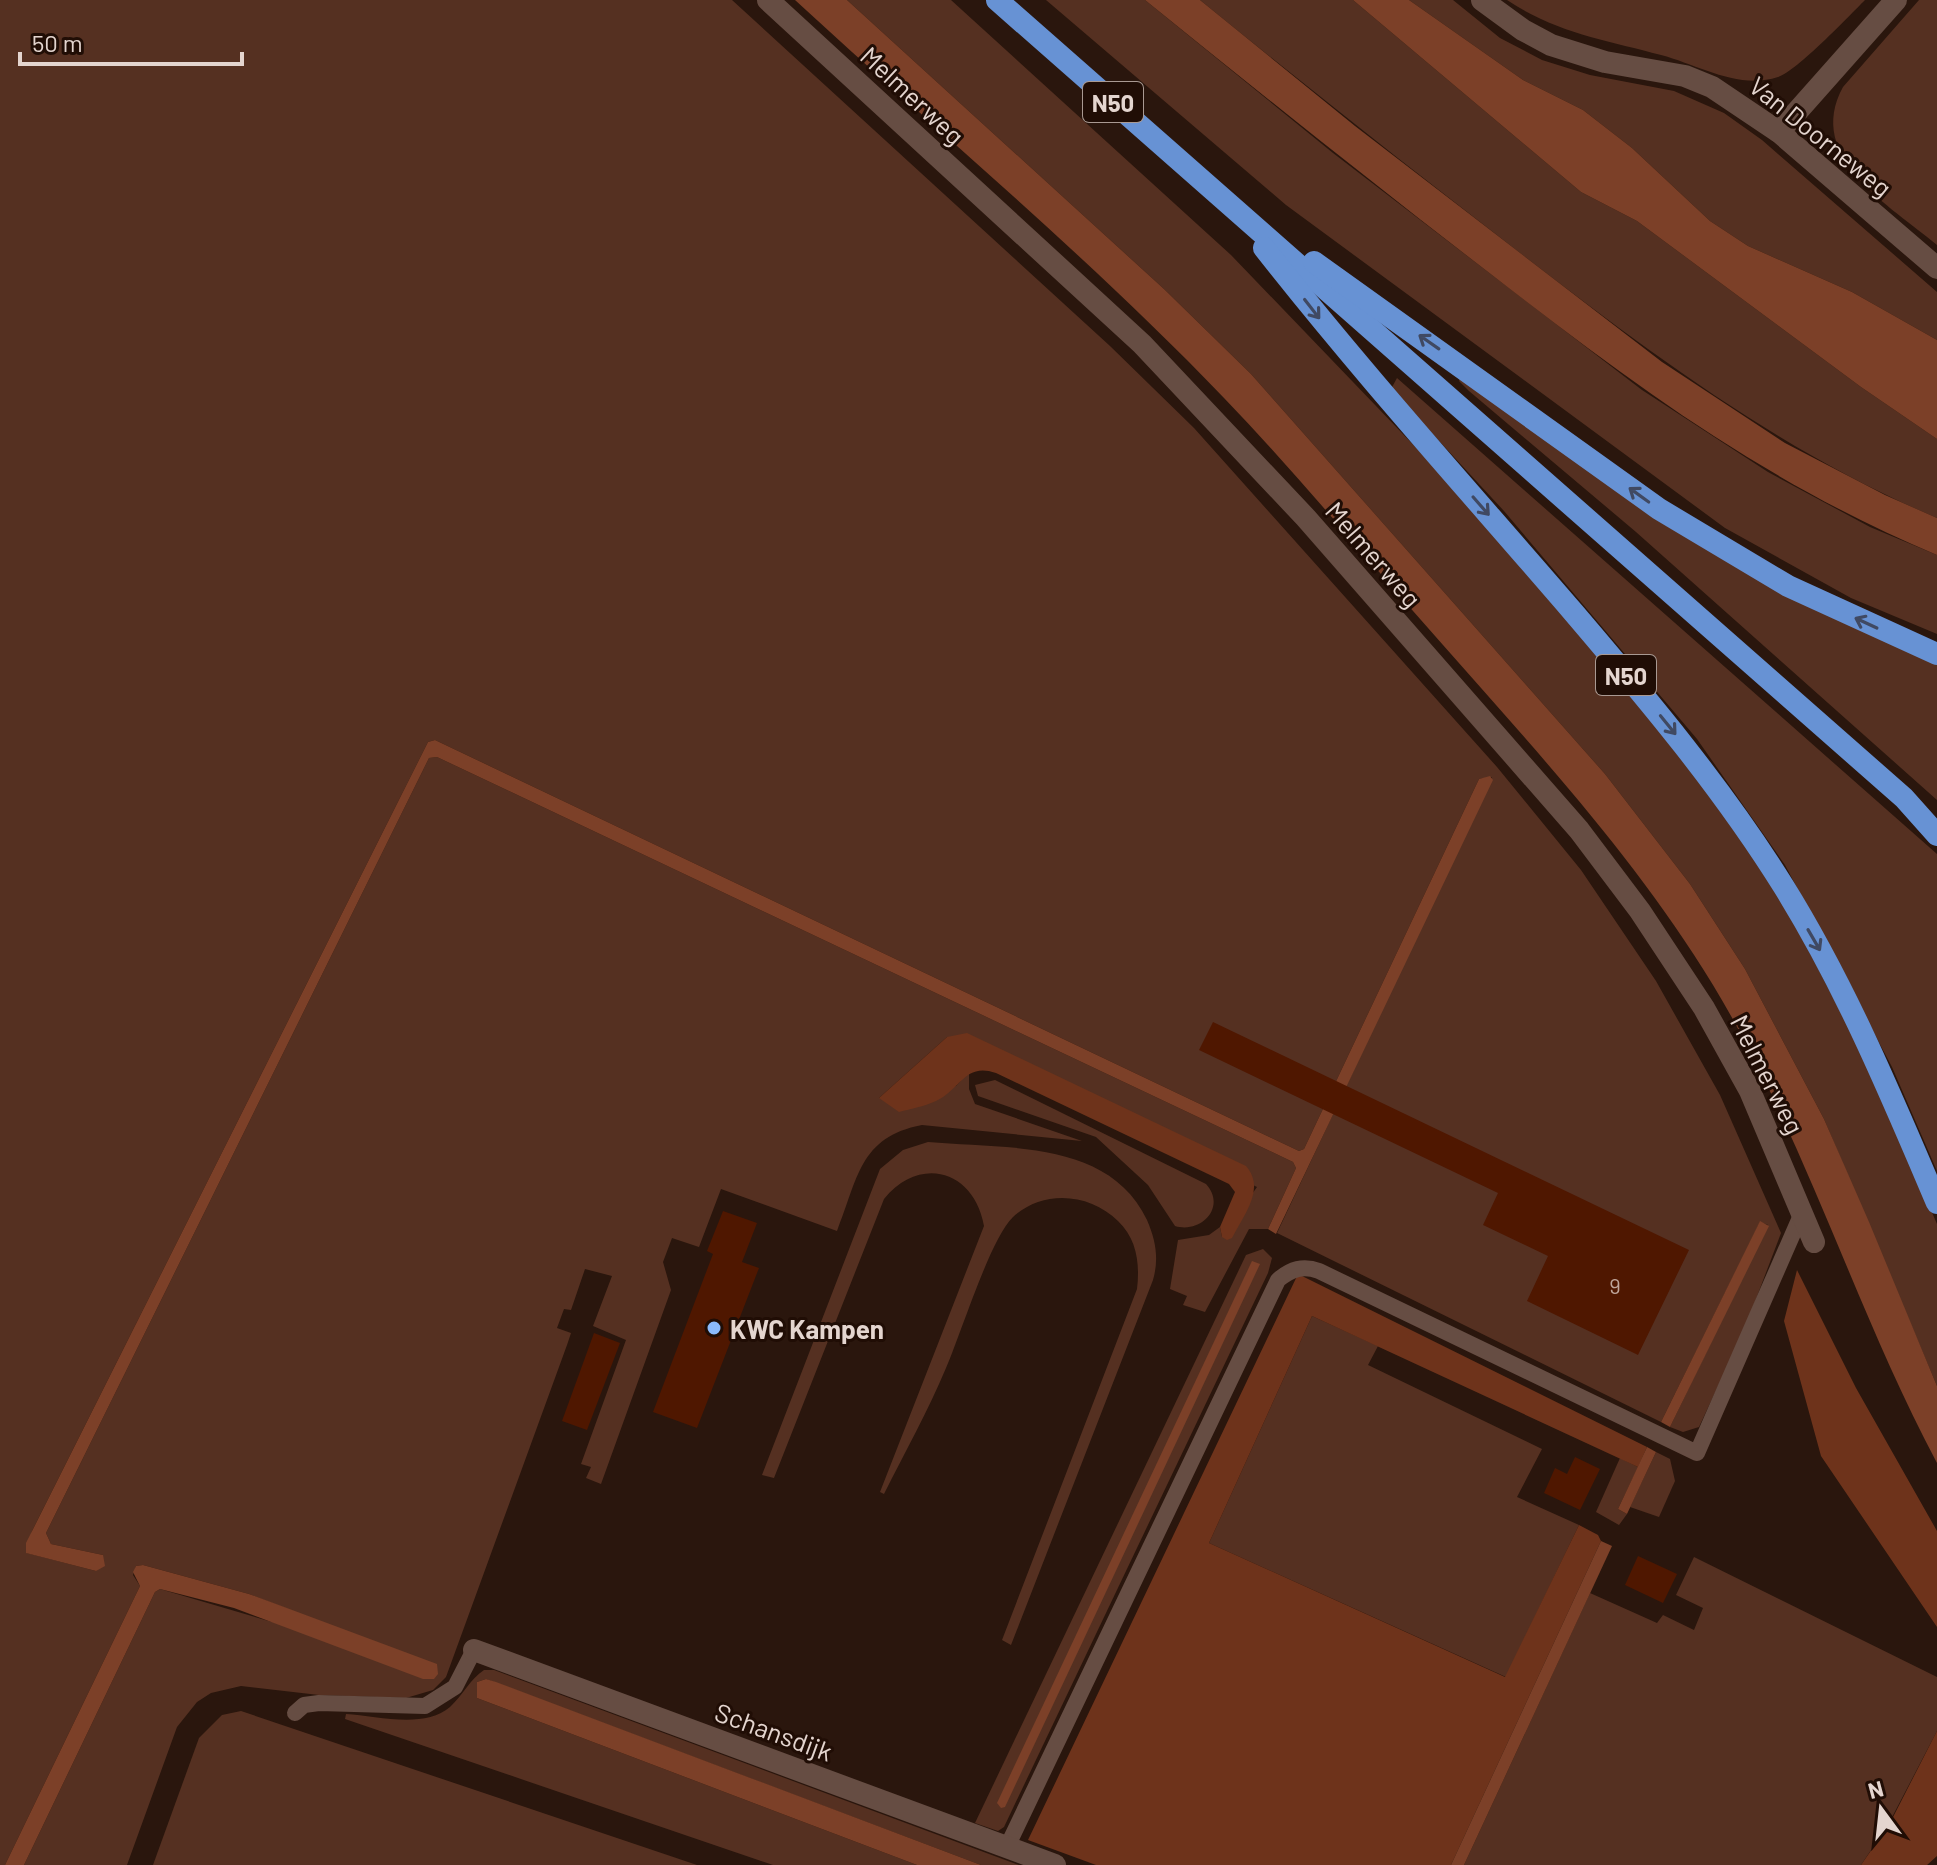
<svg xmlns="http://www.w3.org/2000/svg" width="1937" height="1865" font-family="Barlow,sans-serif">
  <style>
    .green { fill: #553021 }
    .forest { fill: #6e331b }
    .water { fill: #7c4028 }
    .building { fill: #4f1700 }
    .lines { fill: none; stroke-linecap: round; stroke-linejoin: round }
    .service { stroke: #664d43; stroke-width: 16 }
    .minor { stroke: #664d43; stroke-width: 22 }
    .tertiary { stroke: #664d43; stroke-width: 22 }
    .trunk { stroke: #6792d4; stroke-width: 22 }
    .oneway { stroke: #404962 }
    .poi-dot { fill: #8bbafc; stroke: #200d05; stroke-width: 3 }
    .labels { text-anchor: middle; dominant-baseline: central; stroke-width: 6; stroke-linejoin: round; paint-order: stroke }
    .number-label { font-size: 22px; fill: #bfa69b }
    .shield { fill: #200d05; stroke: #a99992; stroke-width: 2 }
    .shield-label { font-size: 24px; font-weight: bold; fill: #e4d5cf }
    .street-label { font-size: 26px; fill: #e4d5cf; stroke: #200d05 }
    .poi-label { font-size: 26px; font-weight: bold; fill: #e4d5cf; stroke: #200d05; text-anchor: start }
  </style>
  <rect width="100%" height="100%" fill="#2a160d"/>
  <!-- green -->
  <g class="green">
    <path d="M0,0H732L1110,346L1194,428L1497,767L1581,870L1656,981L1720,1095L1781,1233L1745,1328L1699,1427L1683,1432L1670,1427L1768,1225L1760,1222L1661,1422L1277,1233L1492,777L1479,779L1304,1149L1299,1151L435,740L428,742L32,1531L27,1553L96,1571L103,1555L51,1544L46,1533L429,758L437,757L1293,1162L1296,1168L1268,1229H1249L1205,1312L1183,1305L1187,1296L1170,1289L1178,1240L1209,1235L1220,1227L1222,1237L1257,1187L947,1037L879,1098L956,1086L969,1071V1089L975,1104L1082,1141L922,1125C859,1137 858,1179 837,1231L721,1189L699,1247L672,1238L663,1262L671,1290L601,1484L586,1478L591,1467L581,1464L626,1340L593,1326L612,1276L585,1269L571,1310L564,1309L557,1328L571,1333L567,1345L446,1677L433,1690L406,1698L319,1695L241,1686L211,1693L197,1702L177,1727L127,1865H24L155,1592L160,1589L272,1622L285,1608L249,1594L143,1565L136,1566L133,1575L140,1586L5,1865H0Z"/>
    <polygon points="847,0 951,0 1231,255 1448,481 1687,761 1768,872 1870,1069 1937,1224 1937,1386 1824,1119 1745,969 1690,884 1605,774 1251,374 1164,289"/>
    <polygon points="1046,0 1145,0 1333,153 1642,390 1768,472 1870,527 1937,555 1937,634 1851,598 1725,528 1286,205"/>
    <path d="M1200,0H1353L1581,192L1637,221L1861,387L1937,439V518C1784,453 1654,356 1524,256C1415,172 1307,87 1200,0Z"/>
    <polygon points="1409,0 1453,0 1500,38 1542,60 1590,75 1674,91 1724,113 1762,140 1937,292 1937,340 1852,292 1748,246 1710,221 1632,148 1583,110 1523,80"/>
    <path d="M1507,0H1865C1848,17 1798,70 1778,77C1738,90 1699,65 1661,55C1606,40 1556,33 1507,0Z"/>
    <path d="M1919,0H1937V245C1891,206 1804,158 1843,87Z"/>
    <polygon points="1461,375 1683,530 1937,659 1937,800 1636,532 1469,391 1459,381"/>
    <polygon points="1397,378 1937,854 1937,1171 1892,1067 1785,865 1697,739 1504,511 1391,389"/>
    <path d="M995,1080L1206,1184C1227,1207 1201,1234 1175,1226L1148,1185L1096,1137L978,1096L975,1085Z"/>
    <path d="M928,1142C1004,1149 1109,1139 1147,1220C1156,1241 1159,1259 1153,1280L1011,1645L1002,1640L1137,1289C1140,1264 1137,1239 1118,1221C1090,1193 1043,1189 1013,1217C990,1239 961,1334 946,1368C928,1411 905,1452 884,1494L880,1492L984,1226C974,1170 920,1155 884,1199L774,1478L762,1475L880,1169L903,1150Z"/>
    <polygon points="1263,1249 1272,1258 1268,1273 1004,1827 998,1831 975,1823 1246,1255"/>
    <polygon points="1312,1316 1378,1346 1368,1365 1542,1449 1517,1497 1579,1525 1506,1677 1209,1543"/>
    <polygon points="1656,1452 1670,1459 1675,1481 1659,1517 1630,1507"/>
    <polygon points="1620,1458 1638,1467 1618,1509 1627,1514 1619,1525 1596,1512"/>
    <polygon points="1694,1557 1937,1677 1937,1731 1889,1823 1861,1865 1464,1865 1590,1593 1657,1623 1663,1615 1694,1630 1703,1608 1676,1595"/>
    <path d="M484,1670H494L1019,1865H981L486,1679L477,1682V1698L917,1865H773L345,1719L346,1714C377,1716 425,1729 450,1707C463,1695 470,1679 484,1670Z"/>
    <polygon points="241,1711 697,1865 153,1865 199,1738 222,1715"/>
  </g>
  <!-- forest -->
  <g class="forest">
    <path d="M967,1033L1246,1166C1266,1189 1244,1214 1232,1238L1227,1240L1222,1237L1220,1227L1235,1192L1229,1184L996,1073C965,1062 961,1089 936,1101C925,1106 911,1109 899,1112L879,1098L947,1037Z"/>
    <polygon points="1797,1270 1856,1388 1937,1531 1937,1627 1821,1456 1784,1321"/>
    <polygon points="1298,1274 1647,1447 1638,1467 1312,1316 1209,1543 1505,1677 1579,1525 1598,1535 1601,1541 1451,1865 1096,1865 1028,1840"/>
    <polygon points="1937,1731 1937,1856 1927,1865 1861,1865 1890,1823"/>
  </g>
  <!-- water -->
  <g class="water">
    <path d="M795,0H847L1164,289L1251,374L1605,774L1690,884L1745,969L1824,1119L1869,1222L1937,1386V1463C1854,1307 1805,1137 1713,985C1637,860 1539,754 1443,645C1370,563 1300,477 1224,398C1089,257 938,132 795,0Z"/>
    <path d="M1145,0H1200L1355,126L1662,362L1785,443L1885,495L1937,518V555C1766,483 1637,387 1492,275C1375,185 1260,93 1145,0Z"/>
    <polygon points="1353,0 1409,0 1523,80 1583,110 1632,148 1710,221 1748,246 1852,292 1937,340 1937,439 1861,387 1637,221 1581,192"/>
    <polygon points="435,740 1299,1151 1304,1149 1479,779 1490,776 1493,780 1276,1234 1268,1229 1296,1168 1293,1162 437,757 429,758 46,1533 51,1544 103,1555 105,1566 96,1571 26,1553 26,1543 428,742"/>
    <polygon points="1760,1221 1769,1226 1670,1427 1661,1422"/>
    <polygon points="1252,1261 1260,1264 1005,1807 1001,1808 997,1803"/>
    <polygon points="1647,1447 1656,1452 1627,1514 1618,1509"/>
    <polygon points="1601,1541 1612,1546 1464,1865 1451,1865"/>
    <polygon points="143,1565 249,1594 437,1664 438,1674 434,1679 423,1679 234,1608 160,1589 155,1592 24,1865 5,1865 140,1586 133,1572 136,1566"/>
    <polygon points="486,1679 496,1682 981,1865 917,1865 477,1698 477,1682"/>
  </g>
  <!-- building -->
  <g class="building">
    <polygon points="1213,1022 1689,1250 1638,1355 1527,1301 1548,1256 1483,1225 1498,1193 1199,1050"/>
    <polygon points="723,1211 757,1223 742,1262 759,1268 697,1428 653,1412 713,1254 707,1251"/>
    <polygon points="594,1333 620,1343 587,1430 562,1421"/>
    <polygon points="1575,1457 1600,1469 1580,1510 1544,1493 1555,1468 1567,1474"/>
    <polygon points="1638,1556 1677,1574 1663,1603 1625,1585"/>
  </g>
  <g class="lines">
    <!-- service -->
    <g class="service">
      <polyline points="295,1713 304,1705 319,1703 425,1706 455,1687 474,1650"/>
      <path d="M1007,1847L1278,1280C1291,1269 1303,1265 1319,1271L1697,1453L1802,1213"/>
    </g>
    <!-- minor -->
    <g class="minor">
      <polyline points="768,0 1142,344 1306,518 1579,830 1640,911 1704,1008 1750,1091 1814,1242"/>
      <polyline points="1779,132 1896,0"/>
      <polyline points="474,1650 1055,1865"/>
    </g>
    <!-- tertiary -->
    <polyline class="tertiary" points="1482,0 1523,30 1551,45 1605,62 1685,76 1712,87 1779,132 1937,268"/>
    <!-- trunk -->
    <g class="trunk">
      <polyline points="997,0 1904,798 1937,835"/>
      <path d="M1264,248C1363,374 1470,492 1574,613C1649,701 1723,789 1784,887C1846,987 1891,1095 1937,1203"/>
      <polyline points="1314,262 1659,509 1788,586 1937,654"/>
    </g>
  </g>
  <!-- one-way arrows -->
  <defs><path id="oneway-shaft" d="M-6 0H5M1.5-3L5.5 0L1.5 3" fill="none" stroke-width="1.6" stroke-linecap="round" stroke-linejoin="round" transform="scale(2)"/></defs>
  <g class="oneway">
    <use href="#oneway-shaft" transform="translate(1312 309) rotate(52)"/>
    <use href="#oneway-shaft" transform="translate(1429 342) rotate(-145)"/>
    <use href="#oneway-shaft" transform="translate(1639 495) rotate(-144)"/>
    <use href="#oneway-shaft" transform="translate(1481 506) rotate(49)"/>
    <use href="#oneway-shaft" transform="translate(1866 623) rotate(-155)"/>
    <use href="#oneway-shaft" transform="translate(1668 725) rotate(51)"/>
    <use href="#oneway-shaft" transform="translate(1814 940) rotate(60)"/>
  </g>
  <!-- markers -->
  <circle class="poi-dot" cx="714" cy="1328" r="8"/>
  <g class="labels">
    <!-- number labels -->
    <g class="number-label">
      <text x="1615" y="1285">9</text>
    </g>
    <!-- shield labels -->
    <g class="shield">
      <rect x="1083" y="82" width="60" height="40" rx="6"/>
      <rect x="1596" y="655" width="60" height="40" rx="6"/>
    </g>
    <g class="shield-label">
      <text x="1113" y="102">N50</text>
      <text x="1626" y="675">N50</text>
    </g>
    <!-- street labels -->
    <g class="street-label">
      <text transform="translate(913 95) rotate(43)">Melmerweg</text>
      <text transform="translate(1821 136) rotate(39)">Van Doorneweg</text>
      <text transform="translate(1374 554) rotate(49)">Melmerweg</text>
      <text transform="translate(1768 1074) rotate(63)">Melmerweg</text>
      <text transform="translate(774 1731) rotate(20)">Schansdijk</text>
    </g>
    <!-- poi labels -->
    <g class="poi-label">
      <text x="730" y="1328">KWC Kampen</text>
    </g>
  </g>
  <!-- north arrow -->
  <g transform="translate(1881 1809) rotate(345)" stroke="#200d05" stroke-width="6" paint-order="stroke">
  <path d="M0-6L14 30L0 20L-14 30Z" fill="#e4d5cf"/>
  <text y="-12" font-size="22" font-weight="bold" text-anchor="middle" fill="#e4d5cf">N</text>
  </g>
  <!-- scale -->
  <path d="M20 52v12h222v-12" fill="none" stroke="#e4d5cf" stroke-width="4"/>
  <text x="32" y="52" font-size="24" fill="#e4d5cf" stroke="#200d05" stroke-width="6" paint-order="stroke">50 m</text>
</svg>
